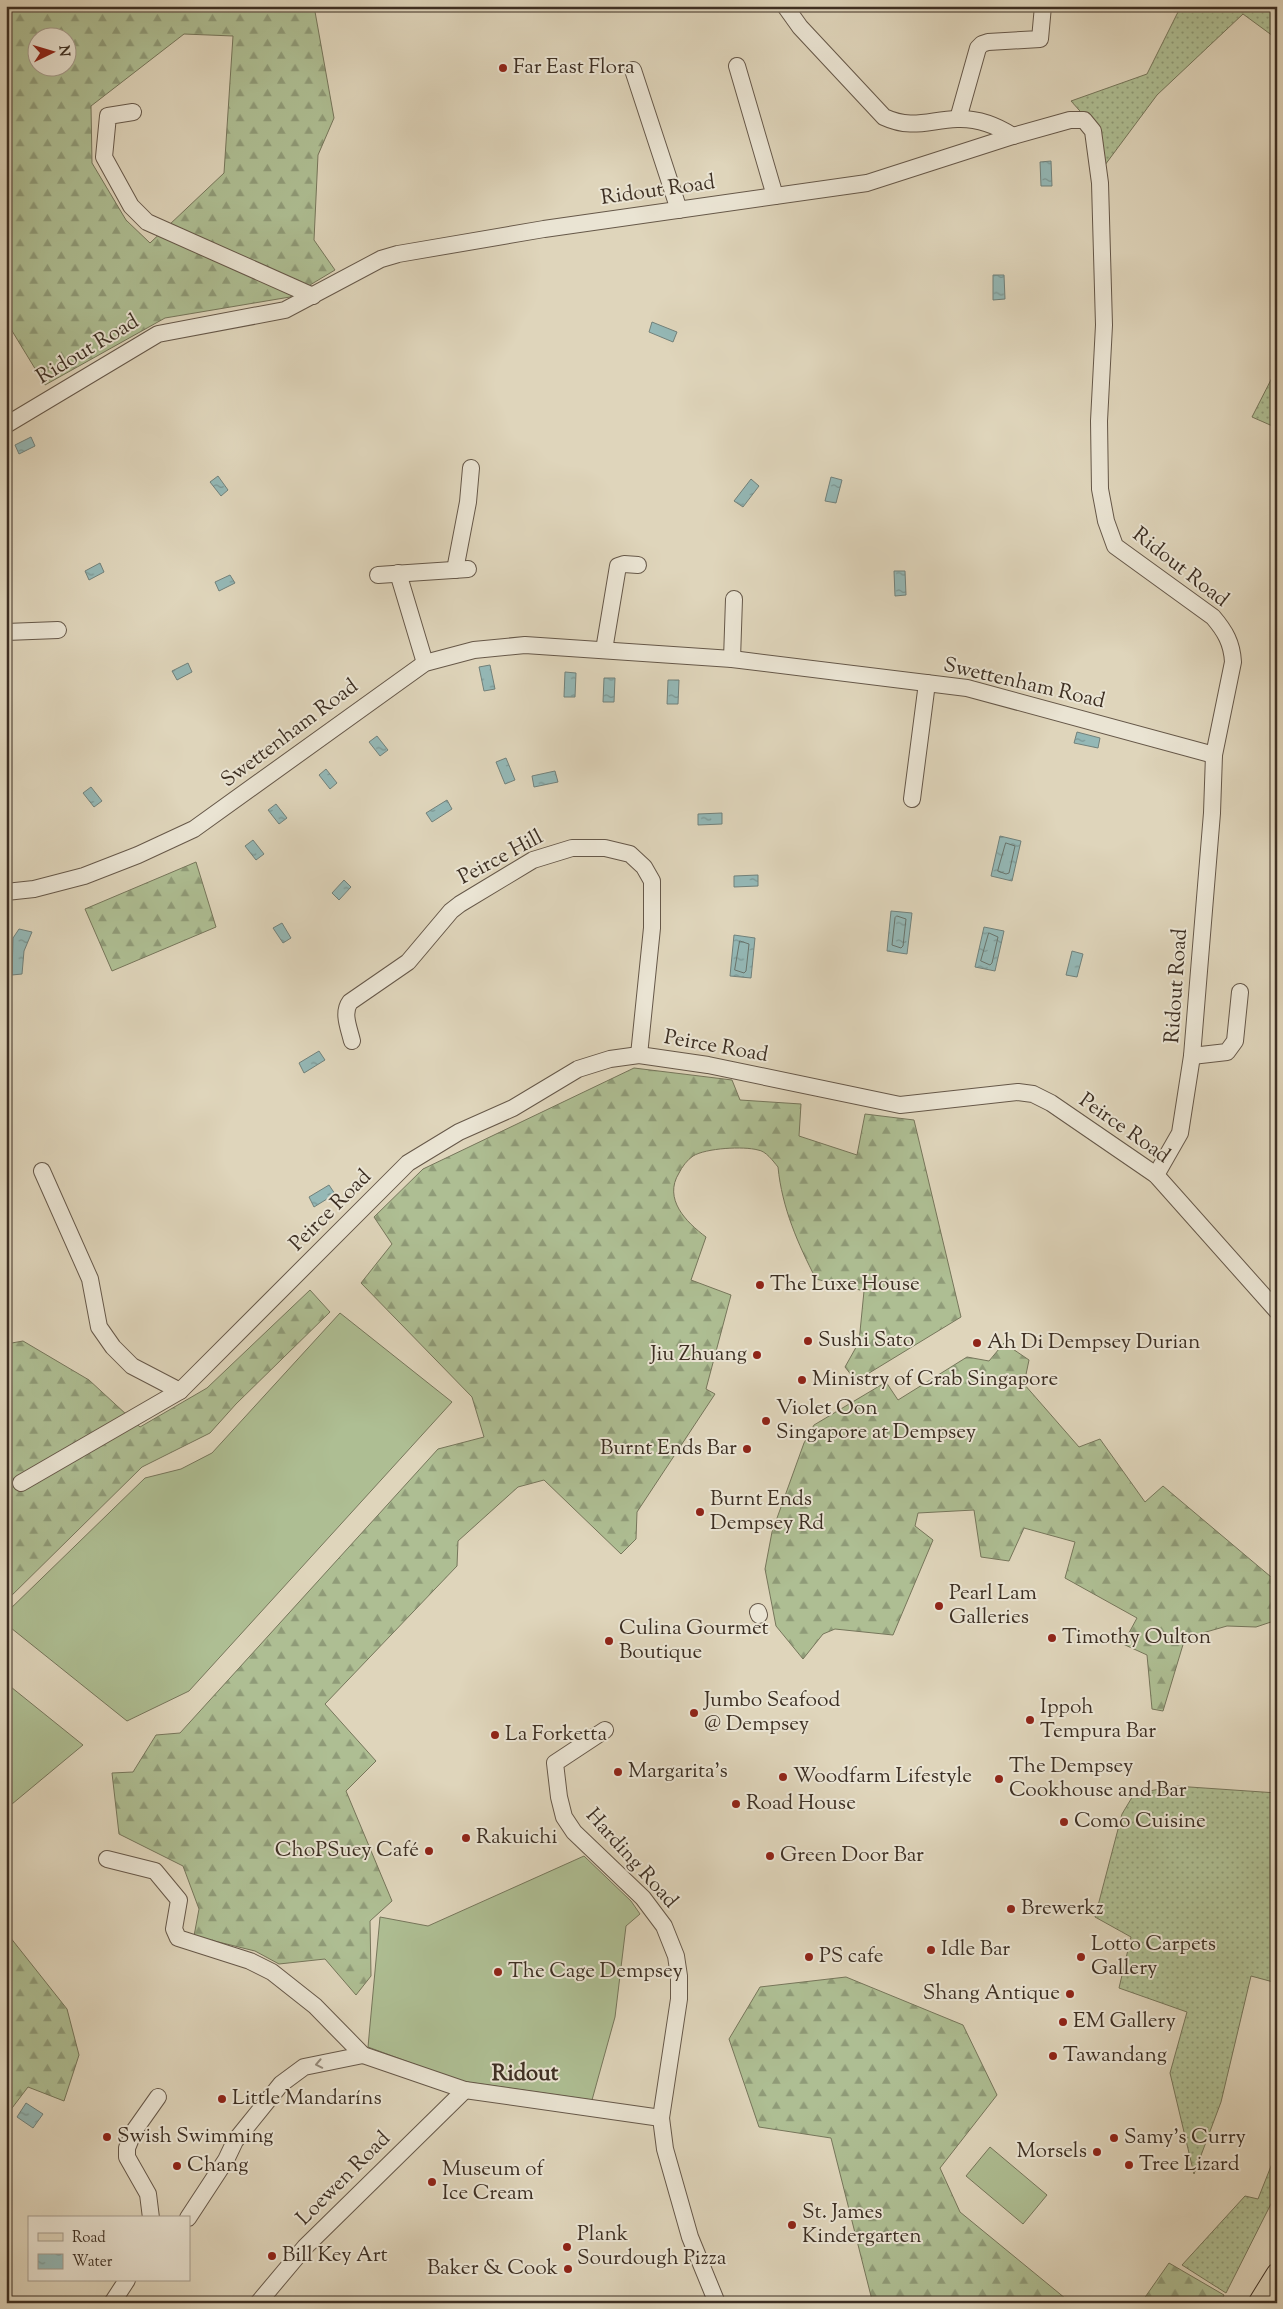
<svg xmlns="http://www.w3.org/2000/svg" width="1283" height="2309" font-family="'Sorts Mill Goudy',serif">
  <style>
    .grass { fill: url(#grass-dots); stroke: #76765b }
    .forest { fill: url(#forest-firs); stroke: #76765b; fill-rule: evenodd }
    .pitch { fill: #aebe93; stroke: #76765b }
    .water { fill: url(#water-ripples); stroke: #71817b }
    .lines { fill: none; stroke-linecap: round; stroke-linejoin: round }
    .shore { stroke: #68746c; stroke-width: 1 }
    .minor-casing { stroke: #665849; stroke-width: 18 }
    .major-casing { stroke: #3d2f23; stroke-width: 23 }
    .minor { stroke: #eae4d3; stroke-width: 16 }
    .major { stroke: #dfd5bb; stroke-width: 21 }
    .oneway { stroke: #948a7b }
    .poi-dot { fill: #8f2418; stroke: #eae4d3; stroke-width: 2 }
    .labels { text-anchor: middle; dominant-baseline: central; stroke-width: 4; stroke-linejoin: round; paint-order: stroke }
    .poi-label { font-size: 21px; fill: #3d2f23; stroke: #eae4d3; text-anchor: start }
    .street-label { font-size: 21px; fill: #3d2f23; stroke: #eae4d3 }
    .neighbourhood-label { font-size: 22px; font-weight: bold; fill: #3d2f23; stroke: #eae4d3 }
  </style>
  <defs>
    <pattern id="grass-dots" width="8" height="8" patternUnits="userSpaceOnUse" patternTransform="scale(1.25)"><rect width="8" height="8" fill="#aebe93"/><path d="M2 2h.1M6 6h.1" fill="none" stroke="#8f9b78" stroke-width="1.8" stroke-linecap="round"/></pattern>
    <pattern id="forest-firs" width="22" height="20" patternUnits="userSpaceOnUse" patternTransform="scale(1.25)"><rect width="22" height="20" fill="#aebe93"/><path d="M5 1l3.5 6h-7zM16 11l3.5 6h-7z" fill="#8f9b78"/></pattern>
    <pattern id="water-ripples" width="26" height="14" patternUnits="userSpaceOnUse" patternTransform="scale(1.25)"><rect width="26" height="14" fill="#94b8b6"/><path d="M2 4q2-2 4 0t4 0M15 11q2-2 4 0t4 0" fill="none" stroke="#7a9694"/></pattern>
  </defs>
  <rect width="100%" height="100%" fill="#dfd5bb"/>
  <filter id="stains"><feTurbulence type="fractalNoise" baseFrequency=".004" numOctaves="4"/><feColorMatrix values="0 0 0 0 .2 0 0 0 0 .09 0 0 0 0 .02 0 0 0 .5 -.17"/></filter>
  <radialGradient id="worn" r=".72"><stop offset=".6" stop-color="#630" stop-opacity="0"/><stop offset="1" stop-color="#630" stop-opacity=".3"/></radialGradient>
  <!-- grass -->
  <g class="grass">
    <polygon points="1181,6 1270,6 1277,13 1277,39 1243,14 1157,95 1102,169 1096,129 1071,101 1147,74"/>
    <polygon points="1277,368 1277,428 1252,417"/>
    <polygon points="1175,1786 1277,1793 1277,1983 1251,1976 1221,2102 1194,2174 1170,2073 1187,2012 1119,1988 1131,1937 1095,1917 1122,1814 1134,1794"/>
    <polygon points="1277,2151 1277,2192 1226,2293 1182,2265 1245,2196 1258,2199"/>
  </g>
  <!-- forest -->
  <g class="forest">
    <path d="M6,6H314L334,118L318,155L314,240L335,270L290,297L165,318L45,385L6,321ZM184,34L233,36L224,173L150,243L126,220L92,163L91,106ZM38,38H68V68H38Z"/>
    <polygon points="196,862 216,927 112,971 85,909"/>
    <path d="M634,1068L732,1080L740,1100L801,1104L799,1136L857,1155L865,1114L914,1120L961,1317L856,1381L845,1367L859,1342L864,1291L816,1279C798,1244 782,1208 778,1167C773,1161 766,1151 758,1150C744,1146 706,1148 693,1156C687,1160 682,1167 679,1173C663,1199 686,1222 706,1237L691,1280L731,1295L706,1389L715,1394L637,1512L636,1539L621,1554L544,1480L518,1487L458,1541L457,1566L325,1704L376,1761L346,1791L392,1901L370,1921L371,1976L356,1995L325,1959L279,1964L255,1951L194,1936L199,1909L183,1866L119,1834L112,1773L133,1772L156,1735L180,1733L438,1449L484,1437L472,1397L361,1283L392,1244L374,1217L423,1169Z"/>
    <polygon points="310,1290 330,1312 236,1404 210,1433 142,1467 6,1601 6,1344 23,1341 89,1380 140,1427 207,1388"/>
    <polygon points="1004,1343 1029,1360 1024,1384 1079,1447 1100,1439 1145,1502 1163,1486 1277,1582 1277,1620 1256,1627 1227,1626 1185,1638 1163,1711 1152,1709 1147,1655 1123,1644 1137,1618 1065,1578 1075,1542 1024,1528 1009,1561 981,1557 974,1510 918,1513 915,1526 933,1540 893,1635 835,1629 823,1634 803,1659 776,1626 765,1569 772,1532 804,1443 814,1425 886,1382 898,1400 967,1357 989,1361"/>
    <polygon points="6,1932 67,2009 79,2055 64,2101 28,2087 6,2116"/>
    <polygon points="846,1977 963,2025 997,2095 940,2168 960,2212 1071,2303 876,2303 872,2300 831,2138 759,2127 729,2039 760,1987"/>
    <polygon points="1169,2263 1224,2295 1220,2303 1141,2303"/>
  </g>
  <!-- pitch -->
  <g class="pitch">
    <polygon points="340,1313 452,1402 189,1691 127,1721 6,1624 6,1613 145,1478 181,1469 212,1453"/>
    <polygon points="6,1683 83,1745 6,1809"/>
    <polygon points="584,1856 631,1901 640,1914 626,1926 615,2017 592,2100 460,2081 368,2047 380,1917 428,1926"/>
    <polygon points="990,2147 1047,2195 1023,2224 966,2176"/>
  </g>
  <!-- water -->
  <g class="water">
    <polygon points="1051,161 1052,186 1041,186 1040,162"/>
    <polygon points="993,275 1004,275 1005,299 993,300"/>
    <polygon points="652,322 677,332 673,342 649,332"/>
    <polygon points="31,437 35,446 19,454 15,445"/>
    <polygon points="218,476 228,490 221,496 210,482"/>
    <polygon points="831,477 842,480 836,503 825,501"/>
    <polygon points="751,479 759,486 743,507 734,501"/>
    <polygon points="100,563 104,572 89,580 85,571"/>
    <polygon points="894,571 905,571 906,595 895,596"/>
    <polygon points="230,575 235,583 219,591 215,582"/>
    <polygon points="188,663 192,672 177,680 172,671"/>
    <polygon points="490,665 495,689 484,691 479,667"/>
    <polygon points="565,672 576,673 575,697 564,697"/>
    <polygon points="604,678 615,678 614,702 603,702"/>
    <polygon points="668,680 679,680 678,704 667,704"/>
    <polygon points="1077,732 1100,738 1098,748 1074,743"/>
    <polygon points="377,736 388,750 380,756 369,742"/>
    <polygon points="506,758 515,780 505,784 496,762"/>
    <polygon points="326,769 337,783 330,789 319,775"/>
    <polygon points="555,771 558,782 534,787 532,776"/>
    <polygon points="91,787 102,801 94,807 83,793"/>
    <polygon points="447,800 452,809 432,822 426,813"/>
    <polygon points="276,804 287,818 279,824 268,810"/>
    <polygon points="722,813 722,824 698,825 698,814"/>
    <polygon points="1000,836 1021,841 1012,881 991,876"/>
    <polygon points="253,840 264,854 256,860 245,846"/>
    <polygon points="758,875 758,886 734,887 734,876"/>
    <polygon points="344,880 351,887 339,900 332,893"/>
    <polygon points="891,911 912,913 907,954 887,951"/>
    <polygon points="282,923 291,938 283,943 273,928"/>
    <polygon points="984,927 1004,931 995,971 975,967"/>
    <polygon points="19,929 32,932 24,951 22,974 12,975 13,938"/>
    <polygon points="734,935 755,938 751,978 730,976"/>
    <polygon points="1072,951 1083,954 1077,977 1066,975"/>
    <polygon points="319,1051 325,1060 304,1073 299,1063"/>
    <polygon points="329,1185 335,1194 314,1207 309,1197"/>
    <polygon points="26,2103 43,2114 33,2128 17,2117"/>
  </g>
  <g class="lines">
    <!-- shore -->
    <g class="shore">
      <polygon points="1006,843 1015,846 1009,873 1006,874 998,871"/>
      <polygon points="897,916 906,919 903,946 901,948 892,945 895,918"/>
      <polygon points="989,933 998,937 992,963 990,965 981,961"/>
      <polygon points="740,941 749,944 746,971 744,973 735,970"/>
    </g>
    <!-- minor casing -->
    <g class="minor-casing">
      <g id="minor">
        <path d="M785,6L800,27L884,117C912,130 929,120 957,119C978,118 996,125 1013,136"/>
        <polyline points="737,66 775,196"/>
        <polyline points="633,70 679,210"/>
        <polyline points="133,112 108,116 104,157 131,206 147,222 313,296"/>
        <polyline points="958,119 978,48 982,44 988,42 1040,39 1043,6"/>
        <path d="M6,425L158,334L285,310L381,259L398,254L544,229L867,183L1013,136L1070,120H1084L1093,131L1100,183L1104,325L1099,421L1100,489L1106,521L1115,546L1213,617C1225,631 1232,643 1233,662L1214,755L1212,813L1192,1056L1180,1133L1156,1175"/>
        <polyline points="455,570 468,502 471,468"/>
        <polyline points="398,573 425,663"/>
        <polyline points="378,575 468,569"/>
        <polyline points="6,632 58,630"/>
        <polyline points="604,650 618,566 624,564 638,565"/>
        <polyline points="732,659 734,599"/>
        <polyline points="912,799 927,683"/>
        <polyline points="6,892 34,889 84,876 138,855 194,829 425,663 474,650 525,645 732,659 967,688 1214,755"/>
        <path d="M352,1041C349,1028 342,1013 350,1002L408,962L451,911L460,904L533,860L572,848H605L630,854L644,867L652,881V928L639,1055"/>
        <polyline points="1192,1056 1227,1052 1235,1041 1240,992"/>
        <polyline points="42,1171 90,1279 99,1327 113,1347 132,1366 180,1391"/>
        <polyline points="21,1483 180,1391 408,1163 459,1132 513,1108 578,1069 610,1059 639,1055 708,1065 900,1105 1018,1092 1033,1094 1051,1103 1156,1175 1277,1311"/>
        <polyline points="758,1612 759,1615"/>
        <polyline points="605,1730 555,1763 559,1797 564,1817 574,1832 643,1898 664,1926 676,1956 679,1976 679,1999 661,2118 665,2149 690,2237 717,2303"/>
        <polyline points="107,1859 155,1871 179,1900 174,1929 178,1938 250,1961 272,1972 315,2006 363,2055 465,2090 661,2118"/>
        <polyline points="151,2218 148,2194 127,2157 127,2148 134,2131 158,2097"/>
        <polyline points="188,2218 226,2160 235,2141 281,2084 304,2067 363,2055"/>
        <polyline points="112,2303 127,2280"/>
        <polyline points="258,2303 305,2247 465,2090"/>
      </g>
    </g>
    <!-- major casing -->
    <g class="major-casing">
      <polyline id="major" points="1259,2303 1277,2274"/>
    </g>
    <!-- minor -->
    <use href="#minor" class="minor"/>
    <!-- major -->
    <use href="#major" class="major"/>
  </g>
  <!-- one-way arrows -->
  <defs><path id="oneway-chevron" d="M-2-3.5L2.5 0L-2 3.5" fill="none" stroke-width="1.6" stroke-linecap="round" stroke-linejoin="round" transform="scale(1.25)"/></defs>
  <use class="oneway" href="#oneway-chevron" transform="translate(319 2064) rotate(169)"/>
  <!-- markers -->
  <g class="poi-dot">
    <circle cx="503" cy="68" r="5"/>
    <circle cx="760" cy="1285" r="5"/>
    <circle cx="808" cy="1341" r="5"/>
    <circle cx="977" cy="1343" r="5"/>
    <circle cx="757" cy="1355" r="5"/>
    <circle cx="802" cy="1380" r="5"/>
    <circle cx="766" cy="1421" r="5"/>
    <circle cx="747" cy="1449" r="5"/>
    <circle cx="700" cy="1512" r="5"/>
    <circle cx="939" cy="1606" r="5"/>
    <circle cx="1052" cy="1638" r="5"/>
    <circle cx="609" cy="1641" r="5"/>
    <circle cx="694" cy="1713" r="5"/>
    <circle cx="1030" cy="1720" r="5"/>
    <circle cx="495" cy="1735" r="5"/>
    <circle cx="618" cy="1772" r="5"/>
    <circle cx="783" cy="1777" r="5"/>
    <circle cx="999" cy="1779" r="5"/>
    <circle cx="736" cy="1804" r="5"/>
    <circle cx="1064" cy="1822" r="5"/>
    <circle cx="466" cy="1838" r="5"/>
    <circle cx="429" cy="1851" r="5"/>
    <circle cx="770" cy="1856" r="5"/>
    <circle cx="1011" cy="1909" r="5"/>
    <circle cx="931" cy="1950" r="5"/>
    <circle cx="809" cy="1957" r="5"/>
    <circle cx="1081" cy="1957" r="5"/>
    <circle cx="498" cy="1972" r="5"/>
    <circle cx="1070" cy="1994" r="5"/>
    <circle cx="1063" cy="2022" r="5"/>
    <circle cx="1053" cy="2056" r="5"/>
    <circle cx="222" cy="2099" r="5"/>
    <circle cx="107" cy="2137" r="5"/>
    <circle cx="1114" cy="2138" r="5"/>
    <circle cx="1097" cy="2152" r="5"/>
    <circle cx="1129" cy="2165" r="5"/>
    <circle cx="177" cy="2166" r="5"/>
    <circle cx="432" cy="2182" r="5"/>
    <circle cx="792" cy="2225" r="5"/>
    <circle cx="567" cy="2247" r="5"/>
    <circle cx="272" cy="2256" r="5"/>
    <circle cx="568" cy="2269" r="5"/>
  </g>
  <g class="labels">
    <!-- poi labels -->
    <g class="poi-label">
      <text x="513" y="68">Far East Flora</text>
      <text x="770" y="1285">The Luxe House</text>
      <text x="818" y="1341">Sushi Sato</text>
      <text x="987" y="1343">Ah Di Dempsey Durian</text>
      <text x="747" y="1355" text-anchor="end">Jiu Zhuang</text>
      <text x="812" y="1380">Ministry of Crab Singapore</text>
      <text x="776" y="1409">Violet Oon<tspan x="776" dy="24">Singapore at Dempsey</tspan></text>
      <text x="737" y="1449" text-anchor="end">Burnt Ends Bar</text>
      <text x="710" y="1500">Burnt Ends<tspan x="710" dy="24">Dempsey Rd</tspan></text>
      <text x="949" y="1594">Pearl Lam<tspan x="949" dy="24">Galleries</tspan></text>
      <text x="619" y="1629">Culina Gourmet<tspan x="619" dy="24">Boutique</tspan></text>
      <text x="1062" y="1638">Timothy Oulton</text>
      <text x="704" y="1701">Jumbo Seafood<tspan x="704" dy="24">@ Dempsey</tspan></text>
      <text x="1040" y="1708">Ippoh<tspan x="1040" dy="24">Tempura Bar</tspan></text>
      <text x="505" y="1735">La Forketta</text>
      <text x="1009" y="1767">The Dempsey<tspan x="1009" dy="24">Cookhouse and Bar</tspan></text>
      <text x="628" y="1772">Margarita's</text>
      <text x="793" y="1777">Woodfarm Lifestyle</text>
      <text x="746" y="1804">Road House</text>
      <text x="1074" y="1822">Como Cuisine</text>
      <text x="476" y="1838">Rakuichi</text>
      <text x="419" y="1851" text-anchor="end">ChoPSuey Café</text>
      <text x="780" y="1856">Green Door Bar</text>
      <text x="1021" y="1909">Brewerkz</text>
      <text x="1091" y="1945">Lotto Carpets<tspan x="1091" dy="24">Gallery</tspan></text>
      <text x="941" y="1950">Idle Bar</text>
      <text x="819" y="1957">PS cafe</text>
      <text x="508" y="1972">The Cage Dempsey</text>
      <text x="1060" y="1994" text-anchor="end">Shang Antique</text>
      <text x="1073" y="2022">EM Gallery</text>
      <text x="1063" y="2056">Tawandang</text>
      <text x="232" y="2099">Little Mandaríns</text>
      <text x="117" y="2137">Swish Swimming</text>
      <text x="1124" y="2138">Samy's Curry</text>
      <text x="1087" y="2152" text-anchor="end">Morsels</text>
      <text x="1139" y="2165">Tree Lizard</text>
      <text x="187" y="2166">Chang</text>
      <text x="442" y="2170">Museum of<tspan x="442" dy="24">Ice Cream</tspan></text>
      <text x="802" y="2213">St. James<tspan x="802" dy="24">Kindergarten</tspan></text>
      <text x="577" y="2235">Plank<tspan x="577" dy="24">Sourdough Pizza</tspan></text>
      <text x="282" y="2256">Bill Key Art</text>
      <text x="558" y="2269" text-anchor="end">Baker &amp; Cook</text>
    </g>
    <!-- street labels -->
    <g class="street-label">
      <text transform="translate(658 191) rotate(-8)">Ridout Road</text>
      <text transform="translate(88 350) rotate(-31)">Ridout Road</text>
      <text transform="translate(1180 568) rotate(38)">Ridout Road</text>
      <text transform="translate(1024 684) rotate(13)">Swettenham Road</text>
      <text transform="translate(290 734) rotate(-37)">Swettenham Road</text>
      <text transform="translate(501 858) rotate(-28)">Peirce Hill</text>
      <text transform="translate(1177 986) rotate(-86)">Ridout Road</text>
      <text transform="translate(716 1047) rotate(10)">Peirce Road</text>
      <text transform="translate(1124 1129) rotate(35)">Peirce Road</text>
      <text transform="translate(331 1211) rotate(-45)">Peirce Road</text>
      <text transform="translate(631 1859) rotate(48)">Harding Road</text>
      <text transform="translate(344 2179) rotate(-45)">Loewen Road</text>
    </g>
    <!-- neighbourhood labels -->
    <g class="neighbourhood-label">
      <text x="525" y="2075">Ridout</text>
    </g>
  </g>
  <!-- margin -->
  <rect width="1283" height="2309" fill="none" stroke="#dfd5bb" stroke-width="25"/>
  <rect x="8" y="8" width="1268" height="2294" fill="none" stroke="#3d2f23" stroke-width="2.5"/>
  <rect x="12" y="12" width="1258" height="2284" fill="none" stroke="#3d2f23"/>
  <!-- legend -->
  <rect x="28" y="2216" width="162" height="65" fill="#eae4d3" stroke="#a59c8d"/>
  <rect x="38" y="2233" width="25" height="8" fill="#dfd5bb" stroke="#a59c8d"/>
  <text x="72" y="2242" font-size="15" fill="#3d2f23">Road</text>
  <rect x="38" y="2254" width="25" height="15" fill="url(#water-ripples)" stroke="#a59c8d"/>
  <text x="72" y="2266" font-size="15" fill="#3d2f23">Water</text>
  <!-- north arrow -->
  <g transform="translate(52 52) rotate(85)"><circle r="24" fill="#eae4d3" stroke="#a59c8d"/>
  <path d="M0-4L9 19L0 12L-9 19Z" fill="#8f2418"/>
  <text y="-8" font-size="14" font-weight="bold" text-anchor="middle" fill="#3d2f23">N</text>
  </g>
  <rect width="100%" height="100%" filter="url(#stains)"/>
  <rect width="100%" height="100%" fill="url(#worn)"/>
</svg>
